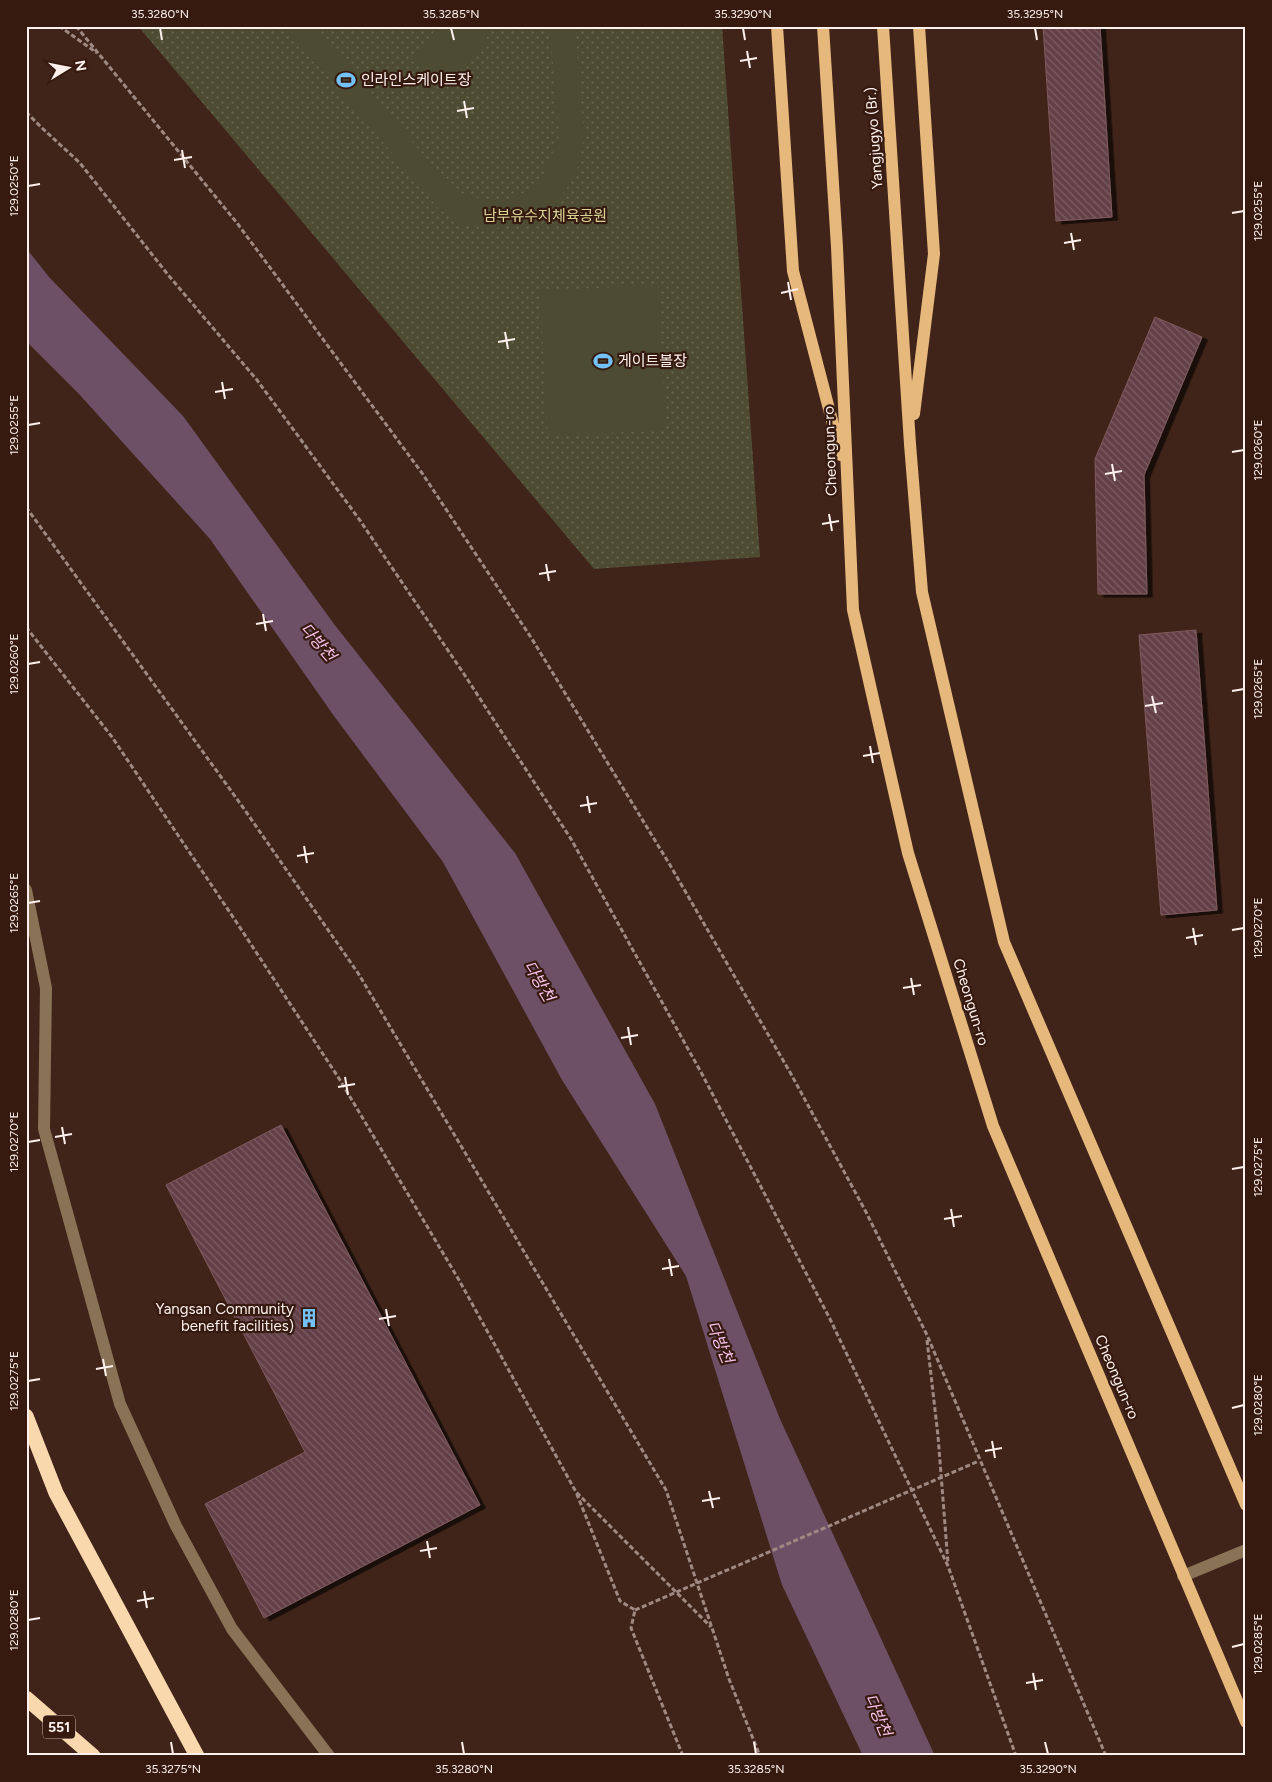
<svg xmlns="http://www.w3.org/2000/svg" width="1272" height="1782" font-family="Figtree,'Noto Sans KR',sans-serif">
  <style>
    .park { fill: url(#park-dots) }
    .pitch { fill: #4d4c32 }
    .water { fill: #6d5066 }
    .building { fill: url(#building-back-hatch); stroke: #7e5a5f; filter: url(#shadow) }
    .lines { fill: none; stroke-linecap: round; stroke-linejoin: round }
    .path { stroke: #9f8982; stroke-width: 3; stroke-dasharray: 5 2.5; stroke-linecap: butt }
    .minor { stroke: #897256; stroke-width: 12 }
    .major { stroke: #e6b87c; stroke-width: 12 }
    .highway { stroke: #fad8ae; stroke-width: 15 }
    .path-bridge { stroke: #9f8982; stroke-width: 3; stroke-dasharray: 5 2.5; stroke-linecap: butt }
    .ticks { fill: none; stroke: #fdf0ec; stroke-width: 2 }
    .labels { text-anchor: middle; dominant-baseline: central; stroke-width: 4.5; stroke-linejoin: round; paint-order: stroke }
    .shield { fill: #361a10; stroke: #c1b0aa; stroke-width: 1 }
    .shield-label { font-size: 14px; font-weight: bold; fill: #fdf0ec }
    .poi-label { font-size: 15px; fill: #fdf0ec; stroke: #361a10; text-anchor: start }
    .street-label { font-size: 15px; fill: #fdf0ec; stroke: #361a10 }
    .park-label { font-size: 15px; fill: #d8d496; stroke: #361a10 }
    .water-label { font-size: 16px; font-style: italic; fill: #f8c2ea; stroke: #361a10 }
    .neatline { fill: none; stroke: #fdf0ec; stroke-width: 2 }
    .ticks-label { font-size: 12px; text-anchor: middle; fill: #fdf0ec }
  </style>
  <defs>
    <pattern id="park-dots" width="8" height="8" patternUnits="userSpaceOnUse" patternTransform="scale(1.25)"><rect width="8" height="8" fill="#4d4c32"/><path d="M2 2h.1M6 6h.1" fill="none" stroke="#686650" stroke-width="1.8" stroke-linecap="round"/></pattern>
    <pattern id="building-back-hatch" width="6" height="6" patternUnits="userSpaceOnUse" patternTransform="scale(1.25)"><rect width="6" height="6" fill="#634147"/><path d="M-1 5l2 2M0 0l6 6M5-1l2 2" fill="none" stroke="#7a5d62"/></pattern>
    <filter id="shadow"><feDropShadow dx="5.5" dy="3" stdDeviation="0" flood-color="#0009"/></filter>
  </defs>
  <rect width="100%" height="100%" fill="#412419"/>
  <!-- park -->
  <polygon class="park" points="138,26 722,26 760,557 594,569"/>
  <!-- pitch -->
  <g class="pitch">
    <polygon points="286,26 316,26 453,191 478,198 507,202 540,183 559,137 550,26 575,26 584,135 576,176 552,207 537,220 492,229 464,225 439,209"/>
    <polygon points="438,26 495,26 453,87 415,59"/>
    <polygon points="658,285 666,430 548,436 540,291"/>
  </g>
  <!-- water -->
  <polygon class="water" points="26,248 49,277 183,416 334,624 515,853 655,1104 780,1419 935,1756 863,1756 782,1585 686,1276 562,1080 443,862 334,716 210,539 79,394 26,341"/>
  <!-- building -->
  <g class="building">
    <polygon points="1043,26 1100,26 1112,217 1056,221"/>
    <polygon points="1155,317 1202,337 1144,475 1147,594 1098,594 1095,459"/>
    <polygon points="1196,630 1217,910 1161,915 1139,635"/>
    <polygon points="281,1125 480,1505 264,1618 205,1504 305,1452 166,1185"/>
  </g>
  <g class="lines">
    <!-- path -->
    <g class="path">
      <polyline points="59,26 97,53"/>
      <polyline points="76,26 237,223 422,473 532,639 670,865 791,1074 866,1212 927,1335 1106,1756"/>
      <polyline points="26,112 42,128 80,163 169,276 257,380 359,519 464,674 571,839 702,1074 830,1319 948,1566 1016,1756"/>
      <polyline points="26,507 242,806 358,973 666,1490 729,1679 760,1756"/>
      <polyline points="26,627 112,737 237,923 340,1080 459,1280 576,1492"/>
      <polyline points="927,1340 938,1436 948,1563"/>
      <polyline points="683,1756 631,1628 635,1610 620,1601 576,1492 711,1627"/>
    </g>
    <!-- minor -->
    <g class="minor">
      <polyline points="26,890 46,988 44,1129 120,1404 176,1526 232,1629 329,1756"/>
      <polyline points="1183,1576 1246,1550"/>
    </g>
    <!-- major -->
    <g class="major">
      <polyline points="777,26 793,271 841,455"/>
      <polyline points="823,26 837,247 853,610 908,853 993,1126 1246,1722"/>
      <polyline points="883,26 910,444 922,592 1004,942 1246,1505"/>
      <polyline points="914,414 934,254 919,26"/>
    </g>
    <!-- highway -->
    <g class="highway">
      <polyline points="26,1416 56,1493 197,1756"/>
      <polyline points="26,1698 93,1756"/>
    </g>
    <!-- path-bridge -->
    <polyline class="path-bridge" points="635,1610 979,1461"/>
  </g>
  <!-- ticks -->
  <path class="ticks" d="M160,28L162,40M451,28L454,40M743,28L745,40M1035,28L1037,40M747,51L750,68M740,61L757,58M464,101L467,118M457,111L474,108M182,150L185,168M174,160L192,157M28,186L40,184M1232,213L1244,211M1071,233L1074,250M1064,243L1081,240M788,282L791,300M781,293L798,289M505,332L508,349M498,342L515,339M222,382L225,399M215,392L233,389M28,425L40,423M1232,452L1244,450M1112,464L1115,481M1105,474L1122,471M829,514L832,531M822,524L839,521M546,564L549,581M539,574L556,571M263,614L266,631M256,624L273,621M28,664L40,662M1232,691L1244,689M1152,696L1156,713M1145,706L1163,703M870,746L873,763M863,756L880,753M587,796L590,813M580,806L597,803M304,846L307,863M297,856L314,853M28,903L40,901M1193,928L1196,945M1232,930L1244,928M1186,938L1203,935M911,978L914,995M903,988L921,985M628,1027L631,1045M621,1038L638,1035M345,1077L348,1095M338,1087L355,1084M62,1127L65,1144M55,1137L72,1134M28,1142L40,1140M1232,1169L1244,1167M951,1209L954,1227M944,1219L962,1216M669,1259L672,1276M662,1269L679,1266M386,1309L389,1326M379,1319L396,1316M103,1359L106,1376M96,1369L113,1366M28,1381L40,1379M1232,1408L1244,1405M992,1441L995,1458M985,1451L1002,1448M709,1491L713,1508M702,1501L720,1498M427,1541L430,1558M420,1551L437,1548M144,1591L147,1608M137,1601L154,1598M28,1620L40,1618M1232,1647L1244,1644M1033,1673L1036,1690M1026,1683L1043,1680M171,1742L173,1754M462,1742L464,1754M754,1742L756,1754M1045,1742L1048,1754"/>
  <!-- icons -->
  <defs>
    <g id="stadium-bare" transform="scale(1.5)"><path d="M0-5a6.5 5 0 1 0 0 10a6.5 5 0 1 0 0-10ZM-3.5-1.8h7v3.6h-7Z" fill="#73c1f5" stroke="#361a10" stroke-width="2.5" paint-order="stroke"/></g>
    <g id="building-bare" transform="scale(1.5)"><path d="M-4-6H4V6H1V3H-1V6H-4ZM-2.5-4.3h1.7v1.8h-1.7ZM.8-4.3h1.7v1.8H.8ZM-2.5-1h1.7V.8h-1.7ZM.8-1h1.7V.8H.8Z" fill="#73c1f5" stroke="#361a10" stroke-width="2.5" paint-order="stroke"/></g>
  </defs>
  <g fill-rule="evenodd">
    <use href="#stadium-bare" x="346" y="80"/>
    <use href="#stadium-bare" x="603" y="361"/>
    <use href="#building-bare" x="309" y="1318"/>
  </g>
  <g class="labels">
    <!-- shield labels -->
    <rect class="shield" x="43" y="1715.5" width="32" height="23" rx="4"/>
    <g class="shield-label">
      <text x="59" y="1727">551</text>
    </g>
    <!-- poi labels -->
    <g class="poi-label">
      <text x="361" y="80">인라인스케이트장</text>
      <text x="618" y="361">게이트볼장</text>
      <text x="294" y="1309" text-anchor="end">Yangsan Community<tspan x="294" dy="17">benefit facilities)</tspan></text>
    </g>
    <!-- street labels -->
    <g class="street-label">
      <text transform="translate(874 138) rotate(-94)">Yangjugyo (Br.)</text>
      <text transform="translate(830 451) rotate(-92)">Cheongun-ro</text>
      <text transform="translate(971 1002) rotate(73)">Cheongun-ro</text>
      <text transform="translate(1117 1377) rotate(67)">Cheongun-ro</text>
    </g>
    <!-- park labels -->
    <g class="park-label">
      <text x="545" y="216">남부유수지체육공원</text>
    </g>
    <!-- water labels -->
    <g class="water-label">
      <text transform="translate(318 642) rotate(49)">다방천</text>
      <text transform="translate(539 981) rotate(59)">다방천</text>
      <text transform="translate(720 1342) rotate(67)">다방천</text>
      <text transform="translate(878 1715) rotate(67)">다방천</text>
    </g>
  </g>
  <!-- border -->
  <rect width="1272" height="1782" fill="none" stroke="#361a10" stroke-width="55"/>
  <!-- north arrow -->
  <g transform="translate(68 68) rotate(80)" stroke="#361a10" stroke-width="4" paint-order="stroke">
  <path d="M0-4L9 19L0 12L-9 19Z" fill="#fdf0ec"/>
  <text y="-8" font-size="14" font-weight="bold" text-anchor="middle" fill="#fdf0ec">N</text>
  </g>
  <rect x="28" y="28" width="1216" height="1726" class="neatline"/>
  <g class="ticks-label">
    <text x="160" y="18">35.3280°N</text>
    <text x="451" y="18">35.3285°N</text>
    <text x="743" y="18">35.3290°N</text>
    <text x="1035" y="18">35.3295°N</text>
    <text transform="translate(14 186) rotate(-90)" y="4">129.0250°E</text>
    <text transform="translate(1258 211) rotate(-90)" y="4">129.0255°E</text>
    <text transform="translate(14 425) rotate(-90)" y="4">129.0255°E</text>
    <text transform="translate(1258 450) rotate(-90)" y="4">129.0260°E</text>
    <text transform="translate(14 664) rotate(-90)" y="4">129.0260°E</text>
    <text transform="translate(1258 689) rotate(-90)" y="4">129.0265°E</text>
    <text transform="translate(14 903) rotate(-90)" y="4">129.0265°E</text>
    <text transform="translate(1258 928) rotate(-90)" y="4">129.0270°E</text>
    <text transform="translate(14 1142) rotate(-90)" y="4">129.0270°E</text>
    <text transform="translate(1258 1167) rotate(-90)" y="4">129.0275°E</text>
    <text transform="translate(14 1381) rotate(-90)" y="4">129.0275°E</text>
    <text transform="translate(1258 1405) rotate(-90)" y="4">129.0280°E</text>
    <text transform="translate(14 1620) rotate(-90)" y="4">129.0280°E</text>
    <text transform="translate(1258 1644) rotate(-90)" y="4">129.0285°E</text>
    <text x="173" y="1773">35.3275°N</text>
    <text x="464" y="1773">35.3280°N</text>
    <text x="756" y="1773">35.3285°N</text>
    <text x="1048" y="1773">35.3290°N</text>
  </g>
</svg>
